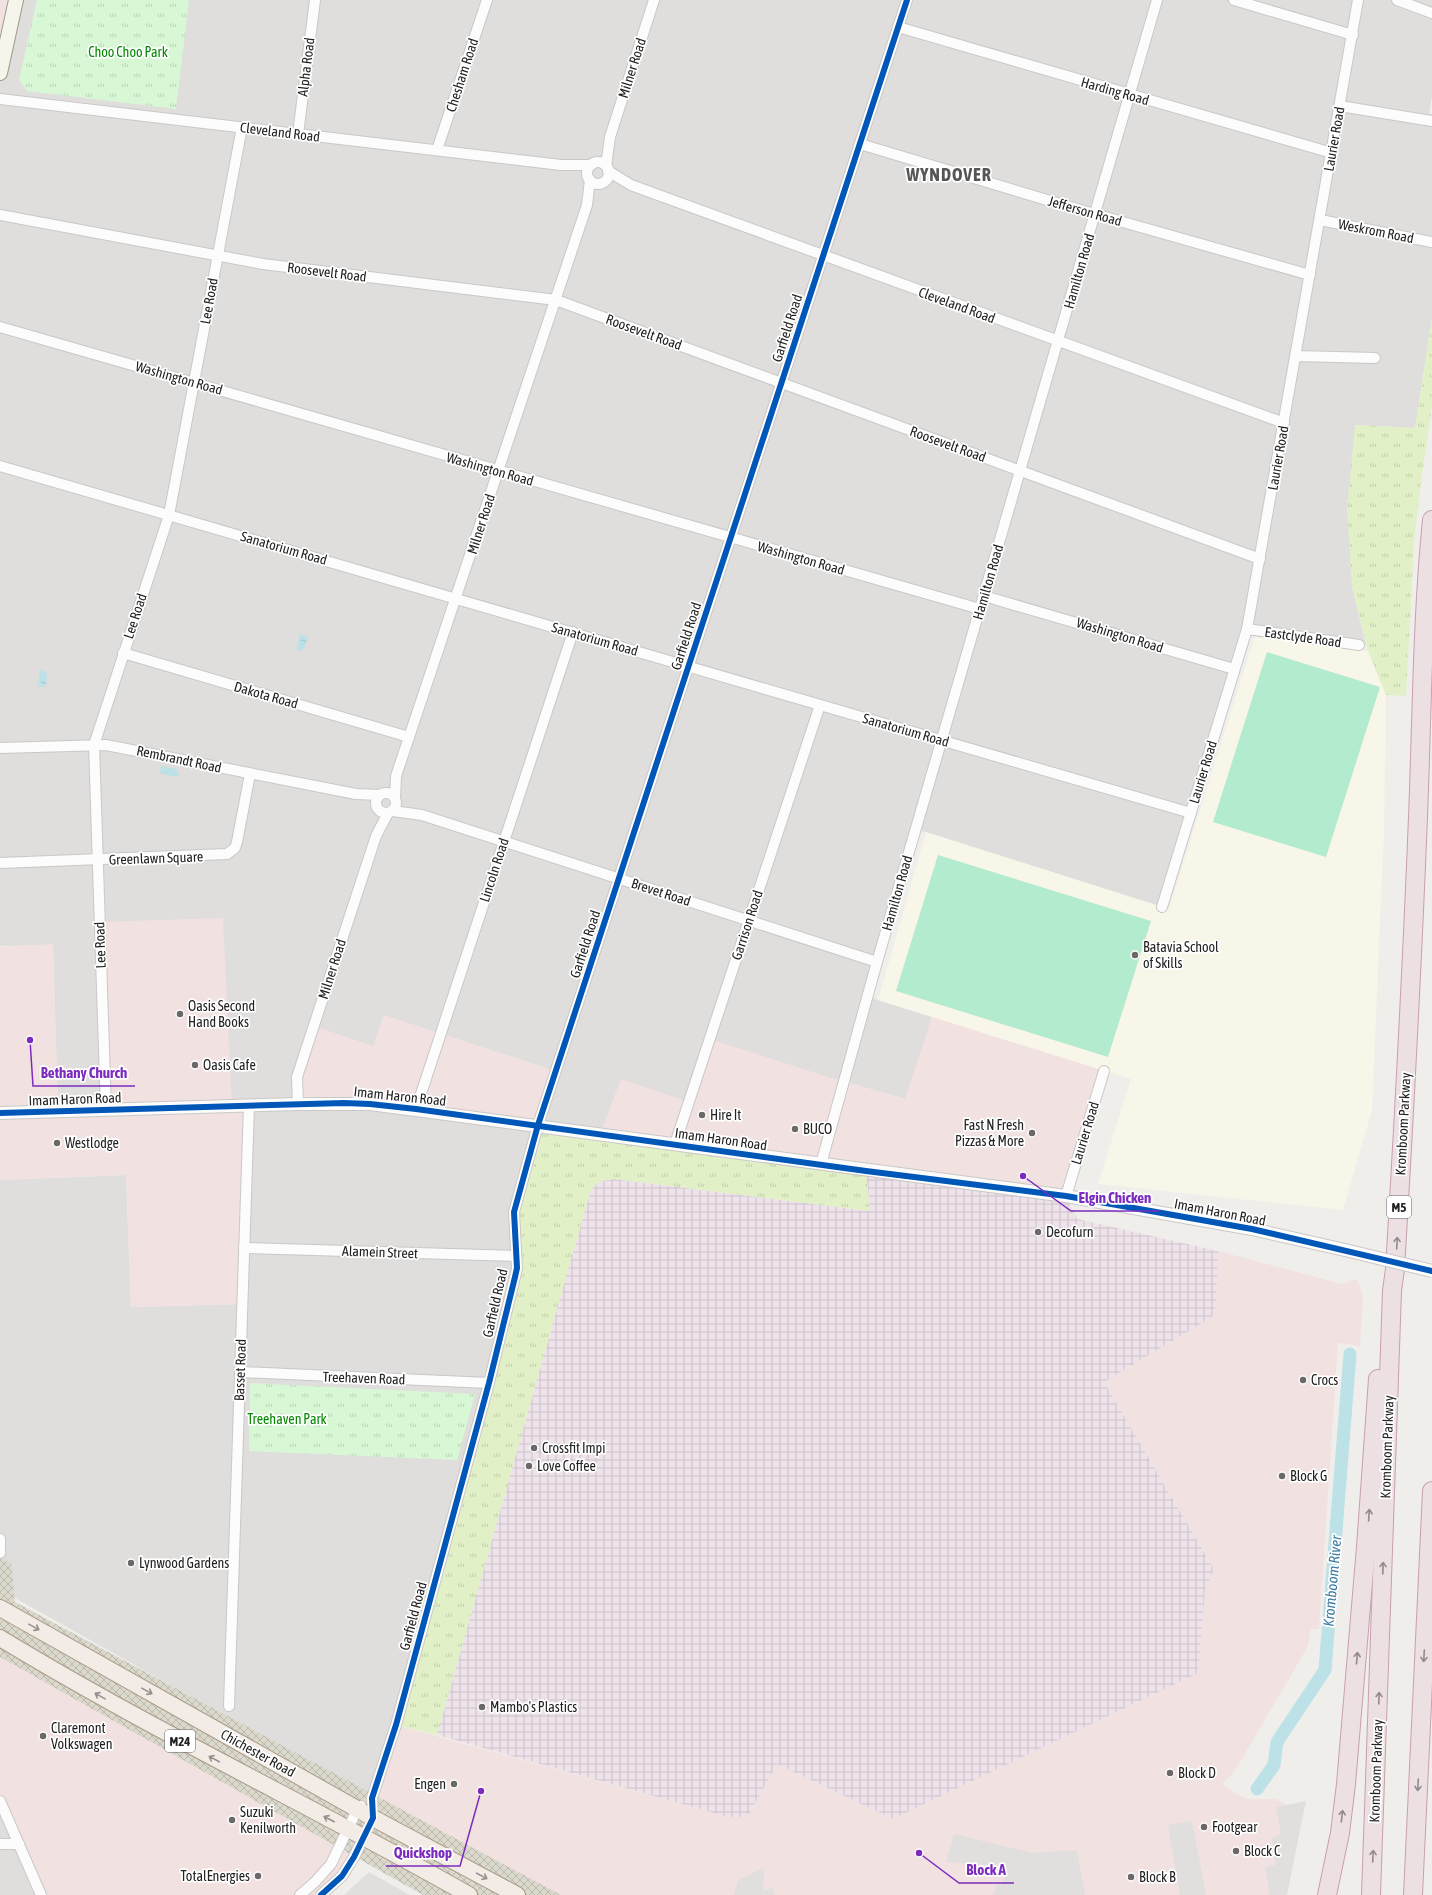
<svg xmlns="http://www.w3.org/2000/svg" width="1432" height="1895" font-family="'Asap Condensed',sans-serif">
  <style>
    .residential { fill: #dfdedc }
    .commercial { fill: #f2e1e1 }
    .industrial { fill: url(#industrial-grid) }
    .education { fill: #f8f6e8 }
    .construction { fill: url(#construction-cross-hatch) }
    .grass { fill: url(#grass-tufts) }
    .park { fill: url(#park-tufts) }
    .pitch { fill: #b2ebcd }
    .parking { fill: #e0dfde }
    .water { fill: url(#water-ripples) }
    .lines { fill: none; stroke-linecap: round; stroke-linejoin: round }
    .canal { stroke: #bce1e6; stroke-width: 13 }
    .minor-casing { stroke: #c9c8c7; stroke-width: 12 }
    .tertiary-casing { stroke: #c9c8c7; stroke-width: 14 }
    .secondary-casing { stroke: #9c9c81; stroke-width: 16 }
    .primary-casing { stroke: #a79986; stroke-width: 18 }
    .motorway-casing { stroke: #c89fb0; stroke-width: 20 }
    .minor { stroke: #fdfcfc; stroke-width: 10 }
    .tertiary { stroke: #fdfcfc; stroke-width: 12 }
    .secondary { stroke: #f5f5ec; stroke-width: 14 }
    .primary { stroke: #f3ece6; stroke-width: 16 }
    .motorway { stroke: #ede0e3; stroke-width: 18 }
    .tertiary-bridge-casing { stroke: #c9c8c7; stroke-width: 14; stroke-linecap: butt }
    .tertiary-bridge { stroke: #fdfcfc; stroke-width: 12 }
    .cycleway-casing { stroke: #fff; stroke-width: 8 }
    .cycleway { stroke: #0057b8; stroke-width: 6 }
    .oneway { stroke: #928a8c }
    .oneway2 { stroke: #95918e }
    .poi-dot { fill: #6a6968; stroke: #fff; stroke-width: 1.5 }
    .labels { text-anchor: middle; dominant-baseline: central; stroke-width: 3.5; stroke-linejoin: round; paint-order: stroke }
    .shield { fill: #fff; stroke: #646464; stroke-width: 1 }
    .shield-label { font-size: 13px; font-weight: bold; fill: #222 }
    .park-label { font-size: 14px; fill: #048902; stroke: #fff }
    .street-label { font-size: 14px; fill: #222; stroke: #fff }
    .poi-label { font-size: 14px; fill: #222; stroke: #fff; text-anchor: start }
    .water-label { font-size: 15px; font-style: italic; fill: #3c7aa3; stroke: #fff }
    .district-label { font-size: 18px; font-weight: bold; letter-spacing: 1px; fill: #555; stroke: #fff }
    .leader { fill: none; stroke: #7b2cbf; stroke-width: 1.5 }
    .callout-dot { fill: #7b2cbf; stroke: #fff; stroke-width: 1.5 }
    .callout-label { font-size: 15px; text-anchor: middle; font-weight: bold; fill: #7b2cbf; stroke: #fff; stroke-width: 3.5; stroke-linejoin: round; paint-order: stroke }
  </style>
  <defs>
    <pattern id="industrial-grid" width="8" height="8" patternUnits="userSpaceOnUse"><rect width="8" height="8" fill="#eee2eb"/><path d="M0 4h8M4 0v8" fill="none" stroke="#ccc2c9"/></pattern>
    <pattern id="construction-cross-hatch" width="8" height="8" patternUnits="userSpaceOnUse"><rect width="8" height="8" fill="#dbd8cc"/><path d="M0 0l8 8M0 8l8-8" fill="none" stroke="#bcb9af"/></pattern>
    <pattern id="grass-tufts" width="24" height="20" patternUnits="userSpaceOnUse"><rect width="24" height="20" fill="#e1f0c7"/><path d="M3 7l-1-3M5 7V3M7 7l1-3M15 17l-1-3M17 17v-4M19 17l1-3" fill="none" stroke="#c1ceab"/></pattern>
    <pattern id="park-tufts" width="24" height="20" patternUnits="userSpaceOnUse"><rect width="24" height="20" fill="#d8f7d5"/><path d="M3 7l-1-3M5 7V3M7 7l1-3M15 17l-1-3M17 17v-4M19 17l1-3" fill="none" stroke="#b9d3b7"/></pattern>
    <pattern id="water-ripples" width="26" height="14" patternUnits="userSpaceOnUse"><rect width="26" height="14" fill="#bce1e6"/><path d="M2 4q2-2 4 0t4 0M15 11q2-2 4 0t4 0" fill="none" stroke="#a1c1c5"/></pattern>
  </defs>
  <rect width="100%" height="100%" fill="#f0eeeb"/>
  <!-- residential -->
  <g class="residential">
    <polygon points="16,0 1432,0 1432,97 1429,113 1432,114 1432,318 1415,428 1356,425 1352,587 1366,645 1247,630 1162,907 916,829 868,997 932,1017 906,1099 831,1078 689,1102 600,1134 517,1268 372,1798 15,1598 0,1579 0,1180 126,1175 131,1307 242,1304 106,1110 58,1111 53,945 0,946 0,73"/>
    <polygon points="0,1801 41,1895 0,1895"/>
  </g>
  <!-- commercial -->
  <g class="commercial">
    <polygon points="0,0 16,0 0,73"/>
    <polygon points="223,918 232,1106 249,1105 243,1304 131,1307 126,1175 0,1180 0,947 53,944 58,1111 105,1110 100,922"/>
    <polygon points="384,1015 556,1071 538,1125 515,1122 298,1104 299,1071 314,1026 373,1046"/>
    <polygon points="932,1017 1104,1071 1066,1196 600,1134 621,1079 689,1102 710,1039 831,1078 905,1099"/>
    <polygon points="1218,1251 1342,1284 1357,1279 1363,1296 1360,1346 1338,1343 1319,1629 1311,1629 1308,1646 1276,1701 1234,1772 1222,1784 1242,1797 1248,1799 1277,1799 1286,1805 1280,1895 517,1895 372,1798 396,1725 728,1817 741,1817 753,1809 777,1764 893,1819 1197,1673 1205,1590 1214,1568 1104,1382 1212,1317 1216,1304"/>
    <polygon points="0,1638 354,1857 321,1895 41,1895 0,1801"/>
  </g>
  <!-- industrial -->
  <polygon class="industrial" points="866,1171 1066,1196 1077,1219 1218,1251 1216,1304 1212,1317 1104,1382 1214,1569 1205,1590 1198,1673 893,1819 777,1764 750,1813 741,1817 728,1817 437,1735 571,1259 591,1190 594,1186 600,1181 615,1179 870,1211"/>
  <!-- education -->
  <polygon class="education" points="1255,636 1368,651 1386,695 1384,829 1372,1110 1343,1210 1098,1184 1131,1079 878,1000 926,832 1169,909"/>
  <!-- construction -->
  <polygon class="construction" points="0,1558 11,1563 15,1602 561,1895 423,1895 0,1657"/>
  <!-- grass -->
  <g class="grass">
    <polygon points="1432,318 1432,406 1420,489 1414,544 1406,696 1386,695 1368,651 1352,587 1347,510 1355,425 1415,428"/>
    <path d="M538,1125L866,1171L870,1211L615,1179C604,1179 598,1181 591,1190L571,1259L437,1735L396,1725L515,1277L514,1225Z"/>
  </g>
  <!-- park -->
  <g class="park">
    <polygon points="37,0 189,0 176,109 27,91 19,80"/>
    <polygon points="250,1383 475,1394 457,1460 249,1451"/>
  </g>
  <!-- pitch -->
  <g class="pitch">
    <polygon points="1267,652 1380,687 1326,857 1213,822"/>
    <polygon points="938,855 1151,921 1108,1057 896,991"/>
  </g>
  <!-- parking -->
  <g class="parking">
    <polygon points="1306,1801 1287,1895 1268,1895 1270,1894 1265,1868 1275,1865 1272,1838 1281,1834 1276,1807"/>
    <polygon points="1192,1821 1206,1895 1180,1895 1168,1825"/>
    <polygon points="954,1834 1033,1853 1077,1850 1085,1895 993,1895 997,1884 1002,1885 1006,1871 986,1865 946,1862"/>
    <polygon points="764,1868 763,1891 772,1888 775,1895 734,1895 738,1880"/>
    <polygon points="369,1872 410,1895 344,1895"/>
  </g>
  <!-- water -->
  <g class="water">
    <polygon points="300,634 308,637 304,649 299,651 297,647"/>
    <polygon points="40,669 43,670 47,675 46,687 38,686"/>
    <polygon points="161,766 177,769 179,774 176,777 160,773"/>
  </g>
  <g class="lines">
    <!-- canal -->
    <polyline class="canal" points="1257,1789 1274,1765 1277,1742 1325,1670 1350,1354"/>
    <!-- minor casing -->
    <g class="minor-casing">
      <g id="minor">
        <polyline points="1234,0 1353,35"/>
        <polyline points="1397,0 1432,13"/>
        <polyline points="898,27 1332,153"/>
        <polyline points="0,99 561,165 591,165"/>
        <polyline points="1340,106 1432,121"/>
        <polyline points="298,134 315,0"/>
        <polyline points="860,144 1084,211 1310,275"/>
        <polyline points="437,150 487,0"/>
        <circle cx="598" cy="173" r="11"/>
        <polyline points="606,166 610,137 654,0"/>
        <polyline points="608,171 631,185 650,192 1284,423"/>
        <polyline points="0,215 263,264 556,300 1260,559"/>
        <polyline points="1320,220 1432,242"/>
        <polyline points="0,327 980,609"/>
        <polyline points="1295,356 1375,358"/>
        <polyline points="0,466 1191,813"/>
        <polyline points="984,596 1234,669"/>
        <polyline points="1247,629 1359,645"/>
        <polyline points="123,653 409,737"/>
        <polyline points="0,748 106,745 356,794 379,795"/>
        <circle cx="386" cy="803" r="10"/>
        <polyline points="395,798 396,776 587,205 590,180"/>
        <polyline points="393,811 422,815 877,962"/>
        <polyline points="0,863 227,854 235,848 237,842 250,774"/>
        <polyline points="1162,907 1247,629 1358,0"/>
        <polyline points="298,1104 297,1077 299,1071 376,836 388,813"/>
        <polyline points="416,1109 573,632"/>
        <polyline points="106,1110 94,745 169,515 242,127"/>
        <polyline points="675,1144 820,705"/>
        <polyline points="821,1164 877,962 1157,0"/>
        <polyline points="1066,1196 1104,1071"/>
        <polyline points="244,1248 516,1256"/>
        <polyline points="240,1372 489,1383"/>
        <polyline points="0,1539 0,1553"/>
        <polyline points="229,1706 249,1105"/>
        <polyline points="0,1801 41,1895"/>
        <polyline points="0,1844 19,1844"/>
        <polyline points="300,1895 315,1882 331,1864 358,1808 361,1806"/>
        <polyline points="321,1895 342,1876 354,1857 373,1818 372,1798 396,1725 489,1383 515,1277 517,1268 514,1212 538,1125 907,0"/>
      </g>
    </g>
    <!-- tertiary casing -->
    <g class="tertiary-casing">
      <polyline id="tertiary" points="0,1113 298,1104 370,1104 1066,1196 1252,1229 1345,1250"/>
    </g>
    <!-- secondary casing -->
    <g class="secondary-casing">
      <polyline id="secondary" points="0,73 16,0"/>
    </g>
    <!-- primary casing -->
    <g class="primary-casing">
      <g id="primary">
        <polyline points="0,1608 373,1818 517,1895"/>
        <path d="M0,1638C153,1731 314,1807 469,1895"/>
      </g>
    </g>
    <!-- motorway casing -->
    <g class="motorway-casing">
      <g id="motorway">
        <polyline points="1327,1895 1340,1833 1346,1784 1366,1547 1378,1379"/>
        <path d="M1371,1895L1392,1291L1395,1269C1404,1118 1412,968 1418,817C1422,718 1422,619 1432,520"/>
        <polyline points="1413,1895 1432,1491"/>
      </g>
    </g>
    <!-- minor -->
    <use href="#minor" class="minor"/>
    <!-- tertiary -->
    <use href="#tertiary" class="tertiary"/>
    <!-- secondary -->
    <use href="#secondary" class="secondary"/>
    <!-- primary -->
    <use href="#primary" class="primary"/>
    <!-- motorway -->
    <use href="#motorway" class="motorway"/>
    <!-- tertiary-bridge casing -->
    <g class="tertiary-bridge-casing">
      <polyline id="tertiary-bridge" points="1345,1250 1432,1271"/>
    </g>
    <!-- tertiary-bridge -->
    <use href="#tertiary-bridge" class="tertiary-bridge"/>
    <!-- cycleway casing -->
    <g class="cycleway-casing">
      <g id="cycleway">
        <polyline points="0,1113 344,1103 370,1104 416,1109 866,1171 1066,1196 1252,1229 1432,1271"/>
        <polyline points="321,1895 342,1876 354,1857 373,1818 372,1798 396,1725 489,1383 515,1277 517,1268 514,1212 538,1125 907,0"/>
      </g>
    </g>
    <!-- cycleway -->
    <use href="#cycleway" class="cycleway"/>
  </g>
  <!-- one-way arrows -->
  <defs><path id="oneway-shaft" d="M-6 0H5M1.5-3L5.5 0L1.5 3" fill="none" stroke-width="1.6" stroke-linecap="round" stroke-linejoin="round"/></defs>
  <g class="oneway">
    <use href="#oneway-shaft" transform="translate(1397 1243) rotate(-87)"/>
    <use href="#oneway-shaft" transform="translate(1369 1515) rotate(-86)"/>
    <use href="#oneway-shaft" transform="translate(1383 1568) rotate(-88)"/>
    <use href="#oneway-shaft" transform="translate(1424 1656) rotate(93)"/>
    <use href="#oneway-shaft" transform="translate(1357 1658) rotate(-85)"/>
    <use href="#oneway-shaft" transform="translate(1379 1698) rotate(-88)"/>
    <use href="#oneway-shaft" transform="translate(1418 1785) rotate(93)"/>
    <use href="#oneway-shaft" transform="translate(1342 1816) rotate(-83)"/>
    <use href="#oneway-shaft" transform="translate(1373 1856) rotate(-87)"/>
  </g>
  <g class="oneway2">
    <use href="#oneway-shaft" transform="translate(34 1627) rotate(29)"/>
    <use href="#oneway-shaft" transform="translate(147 1691) rotate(29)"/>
    <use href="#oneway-shaft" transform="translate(100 1696) rotate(-151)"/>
    <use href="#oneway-shaft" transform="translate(214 1759) rotate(-152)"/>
    <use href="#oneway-shaft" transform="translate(329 1819) rotate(-153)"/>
    <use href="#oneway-shaft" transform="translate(482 1876) rotate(28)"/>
  </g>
  <!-- markers -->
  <g class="poi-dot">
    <circle cx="1135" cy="955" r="4"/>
    <circle cx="180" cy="1014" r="4"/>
    <circle cx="195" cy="1065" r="4"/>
    <circle cx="702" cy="1115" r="4"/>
    <circle cx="795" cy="1129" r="4"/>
    <circle cx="1032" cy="1133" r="4"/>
    <circle cx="57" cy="1143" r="4"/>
    <circle cx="1038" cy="1232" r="4"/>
    <circle cx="1303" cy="1380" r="4"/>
    <circle cx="534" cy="1448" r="4"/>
    <circle cx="529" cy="1466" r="4"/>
    <circle cx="1282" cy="1476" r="4"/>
    <circle cx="131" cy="1563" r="4"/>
    <circle cx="482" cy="1707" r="4"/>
    <circle cx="43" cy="1736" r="4"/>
    <circle cx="1170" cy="1773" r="4"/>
    <circle cx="454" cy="1784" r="4"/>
    <circle cx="232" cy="1820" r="4"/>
    <circle cx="1204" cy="1827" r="4"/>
    <circle cx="1236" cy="1851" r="4"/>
    <circle cx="258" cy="1876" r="4"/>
    <circle cx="1131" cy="1877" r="4"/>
  </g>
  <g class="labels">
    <!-- shield labels -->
    <g class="shield">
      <rect x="1387" y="1196" width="24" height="22" rx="3"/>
      <rect x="165" y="1730" width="30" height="22" rx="3"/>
    </g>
    <g class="shield-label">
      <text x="1399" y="1207">M5</text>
      <text x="180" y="1741">M24</text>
    </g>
    <!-- park labels -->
    <g class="park-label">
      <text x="128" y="52">Choo Choo Park</text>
      <text x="287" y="1419">Treehaven Park</text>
    </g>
    <!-- street labels -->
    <g class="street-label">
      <text transform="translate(306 67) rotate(-83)">Alpha Road</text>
      <text transform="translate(632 68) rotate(-72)">Milner Road</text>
      <text transform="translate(462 75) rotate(-72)">Chesham Road</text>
      <text transform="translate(1115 91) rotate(16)">Harding Road</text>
      <text transform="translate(280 132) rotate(7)">Cleveland Road</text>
      <text transform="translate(1334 139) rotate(-80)">Laurier Road</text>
      <text transform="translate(1085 211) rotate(16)">Jefferson Road</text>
      <text transform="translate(1376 231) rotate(11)">Weskrom Road</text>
      <text transform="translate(1079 271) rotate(-74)">Hamilton Road</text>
      <text transform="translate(327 272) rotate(7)">Roosevelt Road</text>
      <text transform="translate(209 301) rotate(-80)">Lee Road</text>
      <text transform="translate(957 305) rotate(20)">Cleveland Road</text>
      <text transform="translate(787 328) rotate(-72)">Garfield Road</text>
      <text transform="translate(644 332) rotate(20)">Roosevelt Road</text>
      <text transform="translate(179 378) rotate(16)">Washington Road</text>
      <text transform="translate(948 444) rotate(20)">Roosevelt Road</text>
      <text transform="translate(1278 458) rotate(-80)">Laurier Road</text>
      <text transform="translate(490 469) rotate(16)">Washington Road</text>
      <text transform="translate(481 524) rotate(-72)">Milner Road</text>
      <text transform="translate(284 548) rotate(16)">Sanatorium Road</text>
      <text transform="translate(801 558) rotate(16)">Washington Road</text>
      <text transform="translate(988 582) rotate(-74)">Hamilton Road</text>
      <text transform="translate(135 616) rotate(-72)">Lee Road</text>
      <text transform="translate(1120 635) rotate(17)">Washington Road</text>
      <text transform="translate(686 636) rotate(-72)">Garfield Road</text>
      <text transform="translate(1303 637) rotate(8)">Eastclyde Road</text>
      <text transform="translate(595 639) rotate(16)">Sanatorium Road</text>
      <text transform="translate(266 695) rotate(16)">Dakota Road</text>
      <text transform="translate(906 730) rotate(16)">Sanatorium Road</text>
      <text transform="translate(179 759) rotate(12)">Rembrandt Road</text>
      <text transform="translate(1203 772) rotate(-73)">Laurier Road</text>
      <text transform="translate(156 858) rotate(-2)">Greenlawn Square</text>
      <text transform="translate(494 870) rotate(-72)">Lincoln Road</text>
      <text transform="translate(661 892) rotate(18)">Brevet Road</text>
      <text transform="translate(897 893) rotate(-74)">Hamilton Road</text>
      <text transform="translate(747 925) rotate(-72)">Garrison Road</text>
      <text transform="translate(585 944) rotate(-72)">Garfield Road</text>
      <text transform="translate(100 945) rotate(-92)">Lee Road</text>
      <text transform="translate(332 969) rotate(-72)">Milner Road</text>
      <text transform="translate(400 1096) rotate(6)">Imam Haron Road</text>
      <text transform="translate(75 1099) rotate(-2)">Imam Haron Road</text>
      <text transform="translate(1403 1124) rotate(-87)">Kromboom Parkway</text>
      <text transform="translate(1085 1133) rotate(-73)">Laurier Road</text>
      <text transform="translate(721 1139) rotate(8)">Imam Haron Road</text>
      <text transform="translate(1220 1212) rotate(11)">Imam Haron Road</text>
      <text transform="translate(380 1252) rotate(2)">Alamein Street</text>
      <text transform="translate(495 1303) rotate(-77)">Garfield Road</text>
      <text transform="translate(240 1370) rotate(-88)">Basset Road</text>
      <text transform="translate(364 1378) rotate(2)">Treehaven Road</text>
      <text transform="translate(1387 1447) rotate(-88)">Kromboom Parkway</text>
      <text transform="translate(413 1616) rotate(-75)">Garfield Road</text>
      <text transform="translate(258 1753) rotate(29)">Chichester Road</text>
      <text transform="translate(1376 1771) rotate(-88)">Kromboom Parkway</text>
    </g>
    <!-- poi labels -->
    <g class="poi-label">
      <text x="1143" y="947">Batavia School<tspan x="1143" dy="16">of Skills</tspan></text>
      <text x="188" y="1006">Oasis Second<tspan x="188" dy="16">Hand Books</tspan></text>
      <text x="203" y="1065">Oasis Cafe</text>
      <text x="710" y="1115">Hire It</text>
      <text x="1024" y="1125" text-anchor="end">Fast N Fresh<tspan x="1024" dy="16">Pizzas &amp; More</tspan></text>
      <text x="803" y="1129">BUCO</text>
      <text x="65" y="1143">Westlodge</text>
      <text x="1046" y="1232">Decofurn</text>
      <text x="1311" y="1380">Crocs</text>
      <text x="542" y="1448">Crossfit Impi</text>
      <text x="537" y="1466">Love Coffee</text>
      <text x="1290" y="1476">Block G</text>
      <text x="139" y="1563">Lynwood Gardens</text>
      <text x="490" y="1707">Mambo's Plastics</text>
      <text x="51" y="1728">Claremont<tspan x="51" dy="16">Volkswagen</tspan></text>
      <text x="1178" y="1773">Block D</text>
      <text x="446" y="1784" text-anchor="end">Engen</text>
      <text x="240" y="1812">Suzuki<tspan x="240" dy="16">Kenilworth</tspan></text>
      <text x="1212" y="1827">Footgear</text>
      <text x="1244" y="1851">Block C</text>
      <text x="250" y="1876" text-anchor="end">TotalEnergies</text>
      <text x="1139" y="1877">Block B</text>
    </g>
    <!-- water labels -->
    <g class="water-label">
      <text transform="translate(1332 1581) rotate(-85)">Kromboom River</text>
    </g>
    <!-- district labels -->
    <g class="district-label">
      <text x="949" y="174">WYNDOVER</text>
    </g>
  </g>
  <!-- callouts -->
  <path class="leader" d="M30 1040L33 1086H135M1023 1176L1071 1211H1159M481 1791L460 1866H386M919 1853L959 1883H1014"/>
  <g class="callout-dot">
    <circle cx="30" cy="1040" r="4"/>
    <circle cx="1023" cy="1176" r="4"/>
    <circle cx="481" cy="1791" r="4"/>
    <circle cx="919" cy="1853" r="4"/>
  </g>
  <g class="callout-label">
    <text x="84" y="1078">Bethany Church</text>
    <text x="1115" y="1203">Elgin Chicken</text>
    <text x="423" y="1858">Quickshop</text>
    <text x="986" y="1875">Block A</text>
  </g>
</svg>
